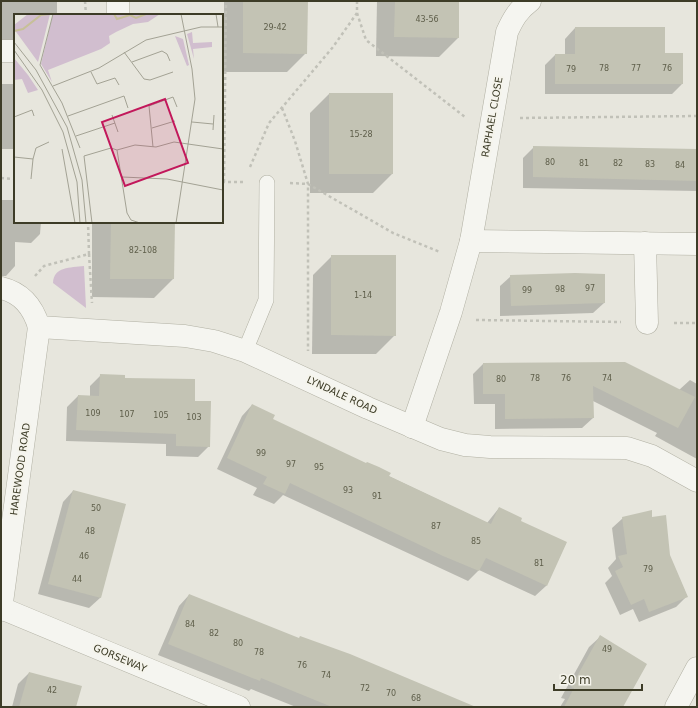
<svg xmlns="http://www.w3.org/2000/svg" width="698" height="708" font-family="'DejaVu Sans',sans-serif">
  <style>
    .green { fill: #d1becf }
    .shadow { fill: #0003 }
    .building { fill: #c3c3b4 }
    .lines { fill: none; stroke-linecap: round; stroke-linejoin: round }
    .lane-casing { stroke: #b1b0a3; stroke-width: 16 }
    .street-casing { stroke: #b1b0a3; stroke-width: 23 }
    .path { stroke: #c1c1b8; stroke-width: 2.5; stroke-dasharray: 3 3; stroke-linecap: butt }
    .lane { stroke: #f5f5f0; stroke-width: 15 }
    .street { stroke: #f5f5f0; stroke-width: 22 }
    .labels { text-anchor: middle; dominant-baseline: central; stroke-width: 4; stroke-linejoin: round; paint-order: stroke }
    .number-label { font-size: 8px; fill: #5e5e4a }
    .street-label { font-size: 10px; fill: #3d3c27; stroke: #f5f4ec }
    .inset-river { fill: none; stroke: #c7c098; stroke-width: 2 }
    .inset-road { fill: none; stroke: #a3a294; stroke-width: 1 }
    .view { fill: #c2185b; fill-opacity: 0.15; stroke: #c2185b; stroke-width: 2 }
    .inset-edge { fill: none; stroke: #3d3c27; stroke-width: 2 }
  </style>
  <rect width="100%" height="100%" fill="#e7e6dd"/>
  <!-- green -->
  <path class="green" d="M84,266L86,308L53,283C54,266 70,268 84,266Z"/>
  <!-- shadow -->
  <g class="shadow">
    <polygon points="1,1 57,1 57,15 15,15 15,46 1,46"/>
    <polygon points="224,1 307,1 306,53 287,72 224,72"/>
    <polygon points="377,1 458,1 458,38 439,57 376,56"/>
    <polygon points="575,28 664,54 682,84 672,94 545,94 545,65 555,55 565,55 565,39"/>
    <rect x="1" y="84" width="14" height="65"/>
    <polygon points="329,94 392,174 373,193 310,193 310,113"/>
    <polygon points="534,147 697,150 697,191 523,188 523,158"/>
    <polygon points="1,200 15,200 15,222 41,222 40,234 31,243 15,242 15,266 6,276 1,276"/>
    <polygon points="92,222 174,222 173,279 154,298 92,297"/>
    <polygon points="332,256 395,335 376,354 312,354 313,275"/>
    <polygon points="511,276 604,303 593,313 500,316 500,286"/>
    <polygon points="483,364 679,390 690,380 697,384 697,459 655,436 657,433 593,401 593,418 582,428 495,429 495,404 474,404 473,374"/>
    <polygon points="101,375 124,379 194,402 209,446 198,457 166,456 166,444 66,441 67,407 78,396 90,396 90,386"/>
    <polygon points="252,405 271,420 487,523 499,508 519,521 566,543 546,586 535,596 479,570 468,581 283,495 274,504 253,495 257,488 217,469 242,416"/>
    <polygon points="73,491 125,505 100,598 89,608 38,594 63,502"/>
    <polygon points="623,518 669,555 687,596 676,607 639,622 633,609 620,615 605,583 612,576 608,568 616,559 612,528"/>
    <polygon points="189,595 449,707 296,707 251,689 249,691 158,655 179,606"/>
    <polygon points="600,637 622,707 560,707 565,699 561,698 589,647"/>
    <polygon points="29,673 75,707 12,707 18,684"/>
  </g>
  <!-- building -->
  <g class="building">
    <polygon points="243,1 308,1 307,54 243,53"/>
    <polygon points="395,1 459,1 459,38 394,37"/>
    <polygon points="575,27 665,27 665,53 683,53 683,84 555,84 555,54 575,54"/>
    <rect x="329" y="93" width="64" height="81"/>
    <polygon points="533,146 697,149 697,181 533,177"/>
    <polygon points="111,222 175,222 174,279 110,279"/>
    <polygon points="331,255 396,255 396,336 331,335"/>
    <polygon points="575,273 605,274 605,303 511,306 510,275"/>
    <polygon points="625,362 695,397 678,428 593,386 594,418 505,419 505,394 483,394 483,363"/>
    <polygon points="100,374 125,375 125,378 195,379 195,401 211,401 210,447 176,446 176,434 76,430 78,395 99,396"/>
    <polygon points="252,404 275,415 273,419 366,463 367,462 379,467 391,473 389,476 491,524 499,507 522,518 521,521 567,542 547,586 486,558 479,571 443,556 290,483 285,494 263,484 267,477 227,458"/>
    <polygon points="73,490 126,504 101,598 48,584"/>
    <polygon points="652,510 652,517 666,515 670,555 688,597 649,612 644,599 631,605 615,571 623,567 618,556 627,554 622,517"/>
    <polygon points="189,594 299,638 300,636 350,654 476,707 332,707 261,678 260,681 168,644"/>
    <polygon points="600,635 647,664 623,707 564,707 574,688 571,687"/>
    <polygon points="29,672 82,686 76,707 19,707"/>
  </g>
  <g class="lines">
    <!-- lane casing -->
    <g class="lane-casing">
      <polyline id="lane" points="245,351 266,300 267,183"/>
    </g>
    <!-- street casing -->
    <g class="street-casing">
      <g id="street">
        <polyline points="118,1 118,15"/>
        <polyline points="1,51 15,51"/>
        <polyline points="471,241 697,244"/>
        <polyline points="645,243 647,323"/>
        <path d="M1,288C22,293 33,307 39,327L185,336L214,341L245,351L368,408L441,439L465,445L490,447L627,448L652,456L697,481"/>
        <path d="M412,427L451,312L471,241L507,32C513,19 518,10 530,1"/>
        <polyline points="1,608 239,707"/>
        <polyline points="1,610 39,327"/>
        <polyline points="676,707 697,668"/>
      </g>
    </g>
    <!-- path -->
    <g class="path">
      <polyline points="85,1 86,15"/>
      <polyline points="357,1 357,13 366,40 465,117"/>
      <polyline points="282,108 295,141 308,184 308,351"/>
      <polyline points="520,118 697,116"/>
      <polyline points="250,167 269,123 333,47 357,13"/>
      <polyline points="1,178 15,179"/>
      <polyline points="222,182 245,182"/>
      <polyline points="224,182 226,1"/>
      <polyline points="290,183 308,184 393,233 440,252"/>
      <polyline points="89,254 92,303"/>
      <polyline points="35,276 44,266 89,254 88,222"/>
      <polyline points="476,320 621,322"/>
      <polyline points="674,323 697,323"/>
    </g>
    <!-- lane -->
    <use href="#lane" class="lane"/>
    <!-- street -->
    <use href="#street" class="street"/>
  </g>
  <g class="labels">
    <!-- number labels -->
    <g class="number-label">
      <text x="427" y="19">43-56</text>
      <text x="275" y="27">29-42</text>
      <text x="604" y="68">78</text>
      <text x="636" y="68">77</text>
      <text x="667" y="68">76</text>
      <text x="571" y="69">79</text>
      <text x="361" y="134">15-28</text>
      <text x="550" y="162">80</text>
      <text x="584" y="163">81</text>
      <text x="618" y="163">82</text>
      <text x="650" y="164">83</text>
      <text x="680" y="165">84</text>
      <text x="143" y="250">82-108</text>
      <text x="590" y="288">97</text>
      <text x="560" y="289">98</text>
      <text x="527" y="290">99</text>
      <text x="363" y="295">1-14</text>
      <text x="535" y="378">78</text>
      <text x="566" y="378">76</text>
      <text x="607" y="378">74</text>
      <text x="501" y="379">80</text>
      <text x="93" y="413">109</text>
      <text x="127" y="414">107</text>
      <text x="161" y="415">105</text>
      <text x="194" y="417">103</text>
      <text x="261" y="453">99</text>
      <text x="291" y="464">97</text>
      <text x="319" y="467">95</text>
      <text x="348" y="490">93</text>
      <text x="377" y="496">91</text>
      <text x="96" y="508">50</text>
      <text x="436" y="526">87</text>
      <text x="90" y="531">48</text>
      <text x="476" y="541">85</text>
      <text x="84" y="556">46</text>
      <text x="539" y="563">81</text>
      <text x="648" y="569">79</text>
      <text x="77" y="579">44</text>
      <text x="190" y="624">84</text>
      <text x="214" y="633">82</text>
      <text x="238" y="643">80</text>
      <text x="607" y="649">49</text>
      <text x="259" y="652">78</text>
      <text x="302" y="665">76</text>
      <text x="326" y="675">74</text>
      <text x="365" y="688">72</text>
      <text x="52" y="690">42</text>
      <text x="391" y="693">70</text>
      <text x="416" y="698">68</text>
    </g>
    <!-- street labels -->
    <g class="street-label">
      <text transform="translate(492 117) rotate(-80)">RAPHAEL CLOSE</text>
      <text transform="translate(342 395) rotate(25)">LYNDALE ROAD</text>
      <text transform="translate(20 469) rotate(-82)">HAREWOOD ROAD</text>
      <text transform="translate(120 658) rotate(23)">GORSEWAY</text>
    </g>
  </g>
  <!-- overview -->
  <g transform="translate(14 14)">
    <rect width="209" height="209" fill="#e7e6dd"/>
    <path d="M14,0H36L24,48L0,15V11ZM39,0H146L134,8L119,10L102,18L95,22L96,29L87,35L34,56L38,68L27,50ZM178,18L179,29L198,28V33L179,35L180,45L173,20ZM161,22L169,25L175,51L173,52ZM0,44L14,61L24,76L14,79L8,65L0,66Z" fill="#d1becf"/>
    <path class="inset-river" d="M100,0L103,5L116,1L122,4L132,0M0,17L9,15L27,1L35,0"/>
    <path class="inset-road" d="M39,0L26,51L48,89L66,134M202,0L204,13M0,28L22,56L53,113L68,166L72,209M0,36L28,76L49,118L63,168L66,209M110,38L130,65L136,66L159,58M118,48L148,37L153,40L156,47M77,58L83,70L101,64L105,71M39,72L85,54L132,26L187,13H209M98,101L104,118M54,102L110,82L114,94M0,103L18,96L20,102M178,108L199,110M138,114L161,107M199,116L200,101M62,122L101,109M139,133L135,92L159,83L163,93M48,135L61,209M103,136L113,199L117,206L126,209M0,143L19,145L22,134L35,128M108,163L153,165L209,176M17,165L19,145M78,209L70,142L97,134L103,136L121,131L142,133L160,128L209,135M162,209L181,85L178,55L167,0"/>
    <path class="view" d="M151,85L174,149L111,172L88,108Z"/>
    <rect width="209" height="209" class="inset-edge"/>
  </g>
  <!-- border -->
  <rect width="698" height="708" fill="none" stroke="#3d3c27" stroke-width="4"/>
  <!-- scale -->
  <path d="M554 684v6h88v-6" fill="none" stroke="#3d3c27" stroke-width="2"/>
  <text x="560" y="684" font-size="12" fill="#3d3c27" stroke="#f5f4ec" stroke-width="3" paint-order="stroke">20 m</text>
</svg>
